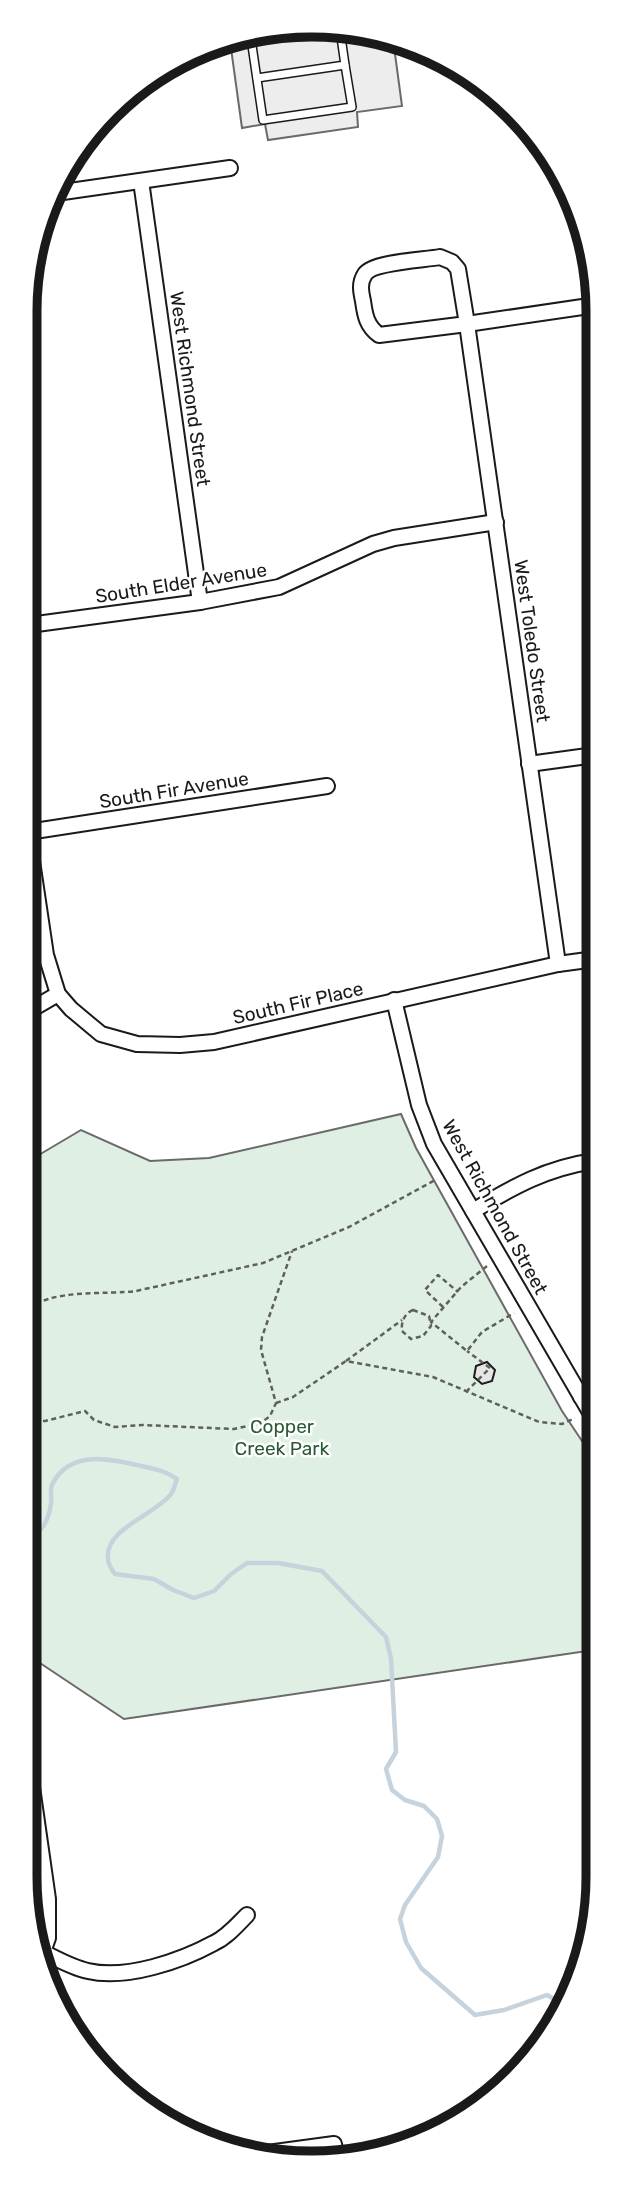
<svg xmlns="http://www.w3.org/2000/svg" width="623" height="2188" font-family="Rubik,sans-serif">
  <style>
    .green { fill: #e0efe3; stroke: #6a6a6a; stroke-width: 2 }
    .parking { fill: #ededed; stroke: #6a6a6a; stroke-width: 2 }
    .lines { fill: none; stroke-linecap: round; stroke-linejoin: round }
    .stream { stroke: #c6d2dc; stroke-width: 4.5 }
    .building { fill: #e6e6e6; stroke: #1a1a1a; stroke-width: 2 }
    .service-casing { stroke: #1a1a1a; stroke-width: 10 }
    .minor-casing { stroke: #1a1a1a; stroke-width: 18 }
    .path { stroke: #5f5f5f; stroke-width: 2.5; stroke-dasharray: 5 3.5; stroke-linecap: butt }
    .service { stroke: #fff; stroke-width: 7 }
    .minor { stroke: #fff; stroke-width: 14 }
    .labels { text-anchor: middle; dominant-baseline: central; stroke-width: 5; stroke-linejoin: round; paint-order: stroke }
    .street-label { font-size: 19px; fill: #1a1a1a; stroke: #fff }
    .park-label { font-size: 19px; fill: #2b5a34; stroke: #fff }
    .rim { fill: none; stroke: #1a1a1a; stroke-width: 9 }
  </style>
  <rect width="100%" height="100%" fill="#fff"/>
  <!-- green -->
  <polygon class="green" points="401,1114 416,1148 562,1411 594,1459 594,1650 124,1719 25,1653 27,1162 81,1130 150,1161 209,1158"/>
  <!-- parking -->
  <polygon class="parking" points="255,30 367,30 393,39 402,106 357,112 358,127 268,140 265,124 242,128 230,41"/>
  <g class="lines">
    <!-- stream -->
    <path class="stream" d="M26,1543C41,1531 48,1524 51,1504C52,1496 49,1489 53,1483C71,1449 111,1459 141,1466C155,1469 166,1471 177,1479C175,1484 174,1490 171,1494C155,1515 104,1529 108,1559C108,1564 112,1570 115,1574L154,1579L173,1590L194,1598L214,1591L231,1574L247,1563H278L322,1571L386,1637L391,1659L396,1752L386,1769L392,1790L405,1800L424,1806L437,1819L442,1836L438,1857L405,1905L400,1919L406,1942L421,1968L475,2015L504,2010L547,1995L565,2005"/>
  </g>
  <!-- building -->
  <polygon class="building" points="487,1362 495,1370 492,1381 482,1384 474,1377 476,1366"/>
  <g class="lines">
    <!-- service casing -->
    <g class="service-casing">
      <g id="service">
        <polyline points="250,32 263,120 352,107 345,65"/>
        <polyline points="250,32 267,30"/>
        <polyline points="257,78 345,65 340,30"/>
      </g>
    </g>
    <!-- minor casing -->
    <g class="minor-casing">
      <g id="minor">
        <polyline points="141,181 200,602"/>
        <polyline points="56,193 230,168"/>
        <path d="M440,257L452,262L458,269L467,324L379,335C367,326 365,316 363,301C361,292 359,283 365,274C373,262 424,260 440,257Z"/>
        <polyline points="29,625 200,602 279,587 373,544 394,538 496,522"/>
        <polyline points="529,764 595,755"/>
        <polyline points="28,832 327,786"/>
        <polyline points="28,834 46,955 58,994 71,1009 101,1034 137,1044 180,1045 214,1042 558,964 595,959"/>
        <polyline points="558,964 467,324 596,305"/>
        <polyline points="394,1000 419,1105 434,1144 594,1419"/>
        <polyline points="27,1012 58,994"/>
        <path d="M473,1211C514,1186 547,1168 594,1161"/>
        <polyline points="581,1397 594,1389"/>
        <polyline points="25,1738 48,1899 48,1938 43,1952"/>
        <path d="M40,1956L43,1952C57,1959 73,1968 88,1971C126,1980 181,1961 214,1943C227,1937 237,1925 247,1915"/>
        <polyline points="260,2154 334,2144 336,2157"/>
      </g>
    </g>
    <!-- path -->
    <g class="path">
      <polyline points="487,1266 461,1287 431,1322 467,1351 482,1332 514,1313"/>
      <polyline points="443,1307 425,1290 438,1275 458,1292"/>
      <path d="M413,1310L429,1316L431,1326L423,1336L411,1339L402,1331C401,1322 404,1314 413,1310Z"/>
      <path d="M26,1327C28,1323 28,1316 30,1311C44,1288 112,1295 136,1291L263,1263L349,1227L437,1179"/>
      <polyline points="346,1361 402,1320"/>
      <polyline points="466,1392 490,1368 467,1351"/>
      <polyline points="276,1403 293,1397 346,1361 433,1377 539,1422 562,1424 575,1418"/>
      <polyline points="26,1422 45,1421 85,1411 94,1420 115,1427 142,1425 234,1429 261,1423 270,1416 276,1403 261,1350 262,1337 292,1251"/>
    </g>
    <!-- service -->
    <use href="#service" class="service"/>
    <!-- minor -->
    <use href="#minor" class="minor"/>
  </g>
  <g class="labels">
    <!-- street labels -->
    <g class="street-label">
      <text transform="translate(190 389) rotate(82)">West Richmond Street</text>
      <text transform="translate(181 583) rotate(-9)">South Elder Avenue</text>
      <text transform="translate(532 641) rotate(82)">West Toledo Street</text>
      <text transform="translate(174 790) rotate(-9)">South Fir Avenue</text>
      <text transform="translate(298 1003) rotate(-13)">South Fir Place</text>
      <text transform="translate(495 1207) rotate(61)">West Richmond Street</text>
    </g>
    <!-- park labels -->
    <g class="park-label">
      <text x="282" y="1426">Copper<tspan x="282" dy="22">Creek Park</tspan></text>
    </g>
  </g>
  <!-- crop -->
  <path d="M0 0H623V2188H0ZM311 37H312A274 274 0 0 1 586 311V1877A274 274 0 0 1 312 2151H311A274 274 0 0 1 37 1877V311A274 274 0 0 1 311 37Z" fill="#fff" fill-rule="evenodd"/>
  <path class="rim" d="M311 37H312A274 274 0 0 1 586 311V1877A274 274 0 0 1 312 2151H311A274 274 0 0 1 37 1877V311A274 274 0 0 1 311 37Z"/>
</svg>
